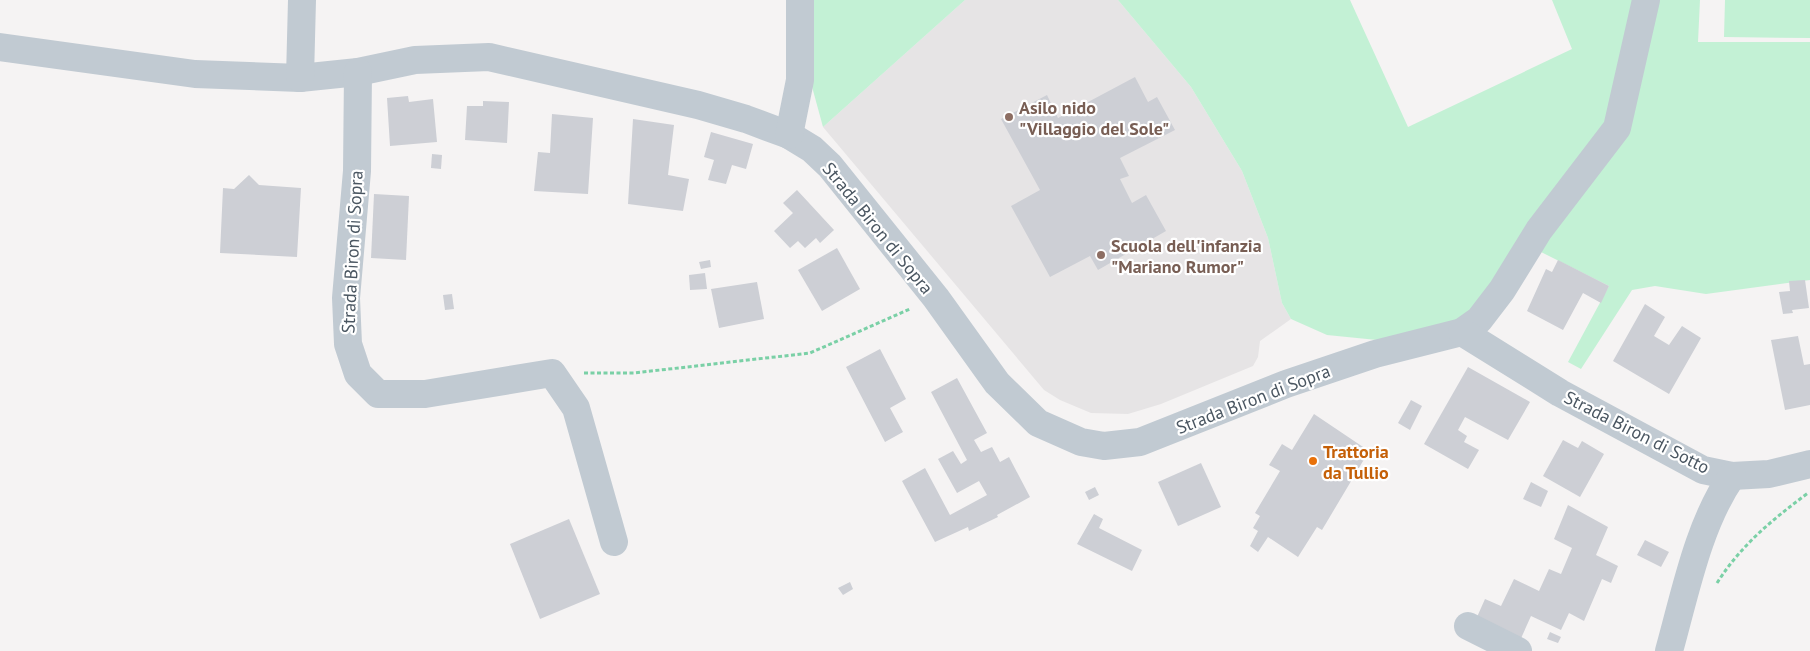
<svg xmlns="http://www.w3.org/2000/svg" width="1810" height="651" font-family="'PT Sans',sans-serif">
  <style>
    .education { fill: #e6e4e5 }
    .green { fill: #c3f1d5 }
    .building { fill: #cdcfd5 }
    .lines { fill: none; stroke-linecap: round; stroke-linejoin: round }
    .path { stroke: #7ad0a6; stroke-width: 3; stroke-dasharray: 4 2.5; stroke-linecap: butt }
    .minor { stroke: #c1cad2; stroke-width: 28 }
    .education-dot { fill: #8d6e63; stroke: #fff; stroke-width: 2 }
    .food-dot { fill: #e8710a; stroke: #fff; stroke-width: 2 }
    .labels { text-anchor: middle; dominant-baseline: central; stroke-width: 4.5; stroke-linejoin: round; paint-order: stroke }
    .education-label { font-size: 18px; font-weight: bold; fill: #785e54; stroke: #fff; text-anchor: start }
    .street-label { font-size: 18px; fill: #4a5661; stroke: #fff }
    .food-label { font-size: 18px; font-weight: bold; fill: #c56008; stroke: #fff; text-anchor: start }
  </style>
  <rect width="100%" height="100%" fill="#f5f3f3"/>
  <!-- education -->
  <polygon class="education" points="965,0 1118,0 1191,87 1242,171 1268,238 1282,303 1291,319 1260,341 1258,357 1253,366 1161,404 1128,414 1091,413 1060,400 1044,390 823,127"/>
  <!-- green -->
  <g class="green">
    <polygon points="805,0 965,0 823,127 811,83"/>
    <polygon points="1118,0 1350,0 1408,127 1572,49 1552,0 1700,0 1698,42 1810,42 1810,280 1706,294 1655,286 1632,290 1581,369 1568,362 1609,286 1539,251 1479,320 1387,341 1327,335 1291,319 1282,303 1268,238 1242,171 1191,87"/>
    <polygon points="1725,0 1810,0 1810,38 1724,37"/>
  </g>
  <!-- building -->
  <g class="building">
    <polygon points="1135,77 1148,102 1157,97 1175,130 1120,158 1129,176 1120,179 1132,203 1146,195 1166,231 1098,270 1090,256 1050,277 1011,206 1040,190 1001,119 1047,95 1058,118"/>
    <polygon points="408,96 409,102 433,99 437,142 390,146 387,98"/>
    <polygon points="483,101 509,102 507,143 465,140 467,106 483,106"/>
    <polygon points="552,114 593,118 588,194 534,191 538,152 550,153"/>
    <polygon points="633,119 674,125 668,175 689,179 683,211 628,204"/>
    <polygon points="711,132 753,144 746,169 732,165 726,184 708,180 714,160 704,157"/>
    <polygon points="432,154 442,155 441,169 431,168"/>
    <polygon points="249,175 259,185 301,188 297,257 220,253 223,188 234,189"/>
    <polygon points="797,190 834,230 820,243 816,238 805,248 798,241 790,248 774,231 793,213 783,203"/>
    <polygon points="374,194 409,196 406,260 371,258"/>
    <polygon points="837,248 860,289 822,311 798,270"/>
    <polygon points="710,260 711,267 701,269 699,262"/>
    <polygon points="1558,260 1609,286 1601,303 1583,293 1563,330 1527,311 1546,269 1552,272"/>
    <polygon points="705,273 707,289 690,290 689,275"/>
    <polygon points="1805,280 1809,308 1792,310 1793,313 1783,314 1779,292 1790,291 1789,281"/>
    <polygon points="757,282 764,319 719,328 711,289"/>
    <polygon points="452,294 454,309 445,310 443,295"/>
    <polygon points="1645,304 1665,317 1654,336 1669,345 1682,326 1701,338 1669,394 1613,361"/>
    <polygon points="1798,336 1804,365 1810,364 1810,405 1785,410 1771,340"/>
    <polygon points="880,349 906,399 890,408 903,432 885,442 846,367"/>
    <polygon points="1468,367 1530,402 1508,440 1465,417 1458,430 1467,436 1464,442 1479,450 1468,469 1424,444"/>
    <polygon points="957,378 987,433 974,440 981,452 992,447 1000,462 1009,457 1030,497 997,515 998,517 969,531 968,527 935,542 902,481 925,468 950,515 987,495 979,481 957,493 938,459 953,451 961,464 967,460 931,392"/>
    <polygon points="1411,400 1422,406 1410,430 1398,423"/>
    <polygon points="1314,414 1369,451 1322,530 1317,527 1298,557 1268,537 1258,552 1250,546 1258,531 1253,528 1260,516 1255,513 1280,471 1269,465 1282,444 1292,450"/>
    <polygon points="1563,440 1578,448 1582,441 1604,454 1580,497 1543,476"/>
    <polygon points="1201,463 1221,507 1178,526 1158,482"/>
    <polygon points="1531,482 1548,491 1541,507 1523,499"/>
    <polygon points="1095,487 1099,495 1089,500 1085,492"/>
    <polygon points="1568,505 1608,527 1596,555 1618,566 1611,583 1602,579 1584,621 1569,613 1561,630 1531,616 1518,645 1473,626 1485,599 1501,606 1514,579 1539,591 1549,569 1561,574 1572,548 1554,539"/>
    <polygon points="1094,514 1103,519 1099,528 1142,550 1132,571 1077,544"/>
    <polygon points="569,519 600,594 540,619 510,544"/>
    <polygon points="1645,540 1669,552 1661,567 1637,555"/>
    <polygon points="850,582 853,589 843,595 838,588"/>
    <polygon points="1550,632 1561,637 1558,643 1547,639"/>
  </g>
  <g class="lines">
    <!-- path -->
    <g class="path">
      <polyline points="584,373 634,373 810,353 910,309"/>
      <path d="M1717,583C1742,544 1772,520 1808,493"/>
    </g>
    <!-- minor -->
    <g class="minor">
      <polyline points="0,47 195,74 300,78 358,72 415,60 489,57 698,105 746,119 789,135 812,149 830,166 936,298 997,383 1038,423 1081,442 1104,446 1140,442 1286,384 1375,354 1462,332 1479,320 1502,290 1539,230 1617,128 1646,0"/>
      <polyline points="358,72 357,171 346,298 348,344 358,374 378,394 425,394 552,373 576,408 614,542"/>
      <polyline points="300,78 302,0"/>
      <polyline points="789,135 800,80 800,0"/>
      <polyline points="1462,332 1560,393 1703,470 1732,476 1769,474 1810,464"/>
      <polyline points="1468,626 1518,651"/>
      <path d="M1669,651C1685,594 1698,525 1732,476"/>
    </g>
  </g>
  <!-- markers -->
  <g class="education-dot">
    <circle cx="1009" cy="117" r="5"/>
    <circle cx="1101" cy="255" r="5"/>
  </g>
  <circle class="food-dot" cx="1313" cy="461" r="5"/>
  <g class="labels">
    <!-- education labels -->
    <g class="education-label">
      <text x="1019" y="107">Asilo nido<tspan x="1019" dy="21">"Villaggio del Sole"</tspan></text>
      <text x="1111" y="245">Scuola dell'infanzia<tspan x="1111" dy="21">"Mariano Rumor"</tspan></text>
    </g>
    <!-- street labels -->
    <g class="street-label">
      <text transform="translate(878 228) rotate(51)">Strada Biron di Sopra</text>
      <text transform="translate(352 252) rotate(-87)">Strada Biron di Sopra</text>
      <text transform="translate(1253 399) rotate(-21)">Strada Biron di Sopra</text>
      <text transform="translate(1637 432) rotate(27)">Strada Biron di Sotto</text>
    </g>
    <!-- food labels -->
    <g class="food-label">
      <text x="1323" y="451">Trattoria<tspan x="1323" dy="21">da Tullio</tspan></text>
    </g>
  </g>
</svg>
